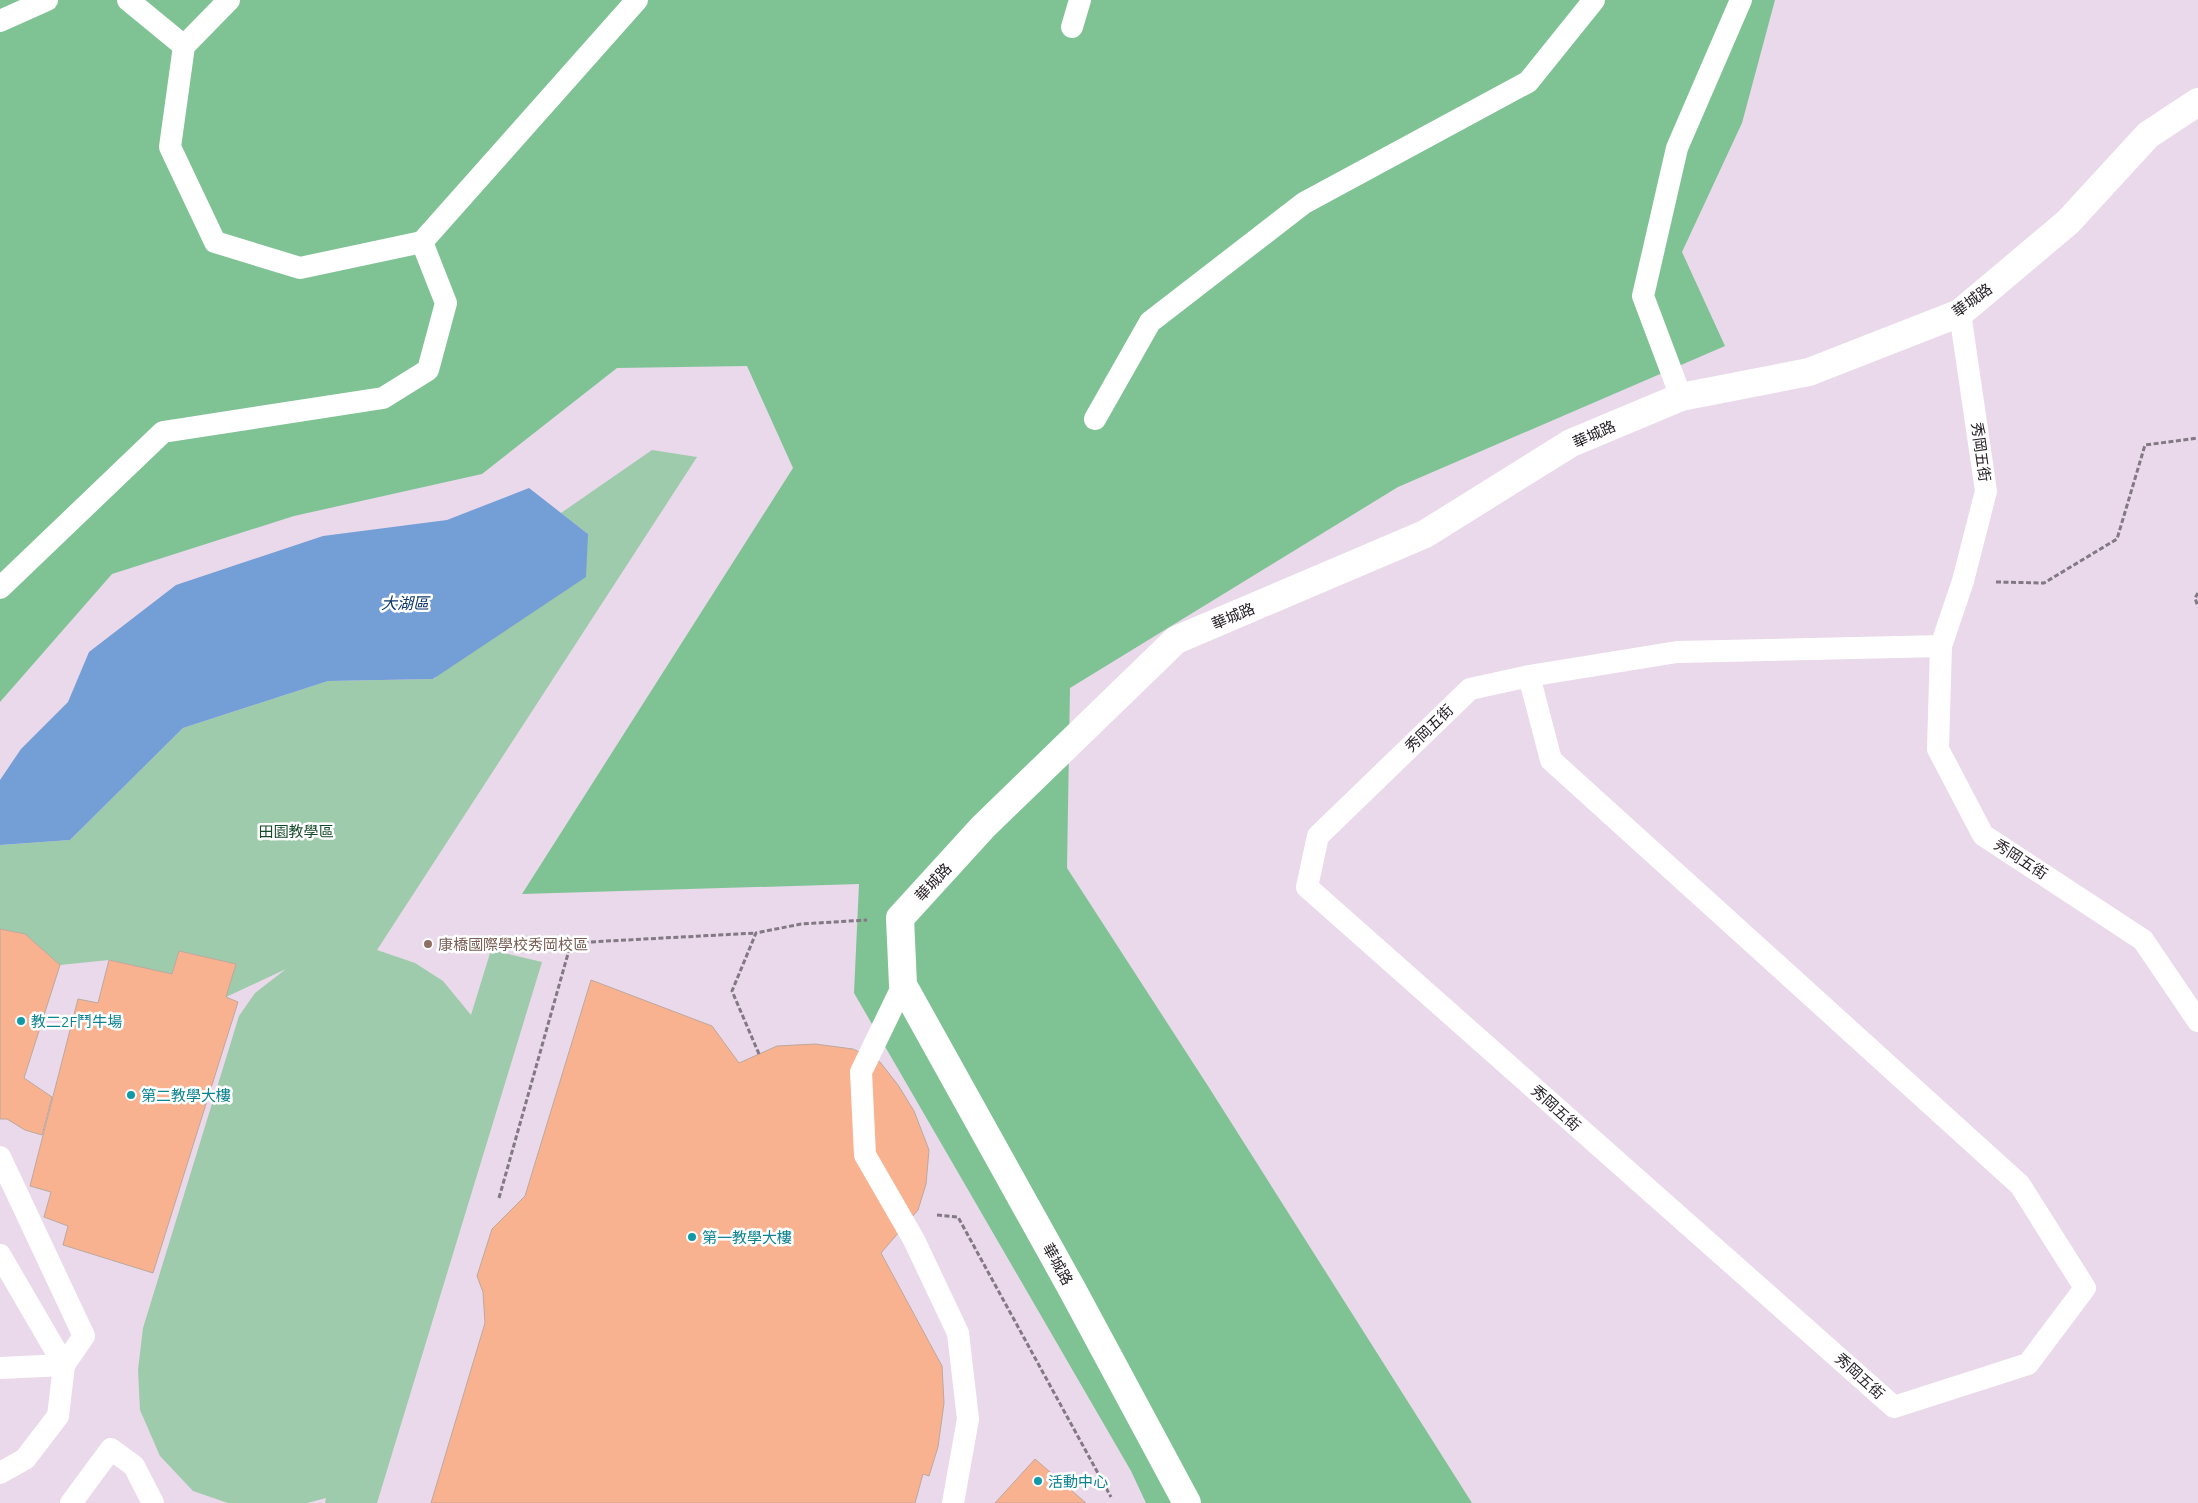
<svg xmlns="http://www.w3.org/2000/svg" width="2198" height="1503" font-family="Ubuntu,'Noto Sans TC',sans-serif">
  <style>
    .green { fill: #9ecbab }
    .forest { fill: #7fc395 }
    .water { fill: #749ed6 }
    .building { fill: #f9b290; stroke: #bda89e }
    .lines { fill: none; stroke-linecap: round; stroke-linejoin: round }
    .path { stroke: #837883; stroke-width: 3; stroke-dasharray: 5 2.5; stroke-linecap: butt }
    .lane { stroke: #fff; stroke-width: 22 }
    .street { stroke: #fff; stroke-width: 28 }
    .education-dot { fill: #8d6e63; stroke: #fff; stroke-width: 2 }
    .culture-dot { fill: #0f9aa8; stroke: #fff; stroke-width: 2 }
    .labels { text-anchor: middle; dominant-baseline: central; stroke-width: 5; stroke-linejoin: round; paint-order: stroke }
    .street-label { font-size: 15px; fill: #292329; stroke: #fff }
    .park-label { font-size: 15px; fill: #174a2b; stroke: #fff }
    .education-label { font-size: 15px; fill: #785e54; stroke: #fff; text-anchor: start }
    .culture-label { font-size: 15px; fill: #0d838f; stroke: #fff; text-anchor: start }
    .water-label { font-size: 16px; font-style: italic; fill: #0f386c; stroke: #fff }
  </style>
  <rect width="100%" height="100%" fill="#e9d9ea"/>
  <!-- green -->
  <polygon class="green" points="652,450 697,457 377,950 415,963 443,981 471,1015 491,950 542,962 377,1503 325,1503 326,1498 307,1503 228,1503 193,1491 160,1456 140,1410 138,1370 143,1328 239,1016 255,993 286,969 226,997 235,964 179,951 172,974 109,960 60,965 25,934 0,929 0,845 70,840 183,728 328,681 434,679 588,534 561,513"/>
  <!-- forest -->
  <polygon class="forest" points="0,0 1775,0 1742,123 1682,252 1725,346 1398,487 1070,688 1067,868 1208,1086 1472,1503 1146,1503 1131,1471 854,993 859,884 522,894 793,468 747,366 617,368 482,474 294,516 112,574 0,702"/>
  <!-- water -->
  <polygon class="water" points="529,488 588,534 586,577 433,679 328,681 183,728 70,840 0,845 0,780 21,749 68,702 89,652 176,585 323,536 447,520"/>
  <!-- building -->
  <g class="building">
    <polygon points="0,929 25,934 60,965 24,1078 52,1097 42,1135 25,1130 7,1119 0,1119"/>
    <polygon points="179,951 236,964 226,997 238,1002 153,1273 63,1245 68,1226 44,1217 51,1192 30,1186 78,999 98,1003 109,960 172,974"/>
    <polygon points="591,980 712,1026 739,1063 777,1046 815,1044 853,1049 880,1062 898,1085 914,1111 929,1150 926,1184 918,1210 881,1253 942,1366 944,1403 938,1447 929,1476 923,1474 915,1503 431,1503 485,1323 483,1292 477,1276 492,1229 525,1196"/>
    <polygon points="1035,1459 1086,1503 995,1503"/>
  </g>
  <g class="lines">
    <!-- path -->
    <g class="path">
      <polyline points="1996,582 2044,583 2117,539 2145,445 2198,438"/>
      <polyline points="2198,593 2195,598 2198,607"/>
      <polyline points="759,1054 732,991 756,933 801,924 867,920"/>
      <polyline points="499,1198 571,943 756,933"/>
      <polyline points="937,1215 958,1217 1111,1497"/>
    </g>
    <!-- lane -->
    <g class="lane">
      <polyline points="128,0 184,46"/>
      <polyline points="229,0 184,46 170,147 215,242 300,268 422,242 637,0"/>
      <polyline points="0,21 47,0"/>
      <polyline points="1072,27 1080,0"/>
      <polyline points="1960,313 1986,491 1963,581 1941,646 1938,749 1983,835 2143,940 2198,1021"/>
      <polyline points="1681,397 1643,296 1677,148 1741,0"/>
      <polyline points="1095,419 1150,322 1304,203 1528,82 1594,0"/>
      <polyline points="0,588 163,432 383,398 428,370 446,303 422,242"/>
      <polyline points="1529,676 1551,760 2020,1185 2085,1288 2028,1364 1894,1407 1307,887 1318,836 1470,689 1529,676 1677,652 1941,646"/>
      <polyline points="903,985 861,1072 865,1155 914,1240 958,1333 968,1419 953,1503"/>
      <polyline points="0,1157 84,1336 64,1365 0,1368"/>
      <polyline points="0,1255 64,1365 58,1416 25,1459 0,1473"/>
      <polyline points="71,1503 111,1449 134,1466 153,1503"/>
    </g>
    <!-- street -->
    <polyline class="street" points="1187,1503 1072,1289 903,985 900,918 983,827 1176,640 1425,534 1571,443 1681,397 1809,372 1960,313 2068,222 2148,135 2198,102"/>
  </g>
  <!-- markers -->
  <circle class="education-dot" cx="428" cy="944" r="5"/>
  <g class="culture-dot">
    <circle cx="21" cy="1021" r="5"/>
    <circle cx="131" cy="1095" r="5"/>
    <circle cx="692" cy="1237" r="5"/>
    <circle cx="1038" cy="1481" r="5"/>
  </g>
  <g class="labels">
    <!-- street labels -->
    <g class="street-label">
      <text transform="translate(1972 300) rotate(-36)">華城路</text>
      <text transform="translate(1594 434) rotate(-24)">華城路</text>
      <text transform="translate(1981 452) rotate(82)">秀岡五街</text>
      <text transform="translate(1233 616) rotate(-23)">華城路</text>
      <text transform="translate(1429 728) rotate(-44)">秀岡五街</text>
      <text transform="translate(2021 859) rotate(33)">秀岡五街</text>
      <text transform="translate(933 882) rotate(-47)">華城路</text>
      <text transform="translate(1556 1108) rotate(42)">秀岡五街</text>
      <text transform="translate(1058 1264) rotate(61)">華城路</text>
      <text transform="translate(1860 1376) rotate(42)">秀岡五街</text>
    </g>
    <!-- park labels -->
    <g class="park-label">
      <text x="296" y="831">田園教學區</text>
    </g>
    <!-- education labels -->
    <g class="education-label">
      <text x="438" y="944">康橋國際學校秀岡校區</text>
    </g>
    <!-- culture labels -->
    <g class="culture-label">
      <text x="31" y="1021">教二2F鬥牛場</text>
      <text x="141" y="1095">第二教學大樓</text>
      <text x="702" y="1237">第一教學大樓</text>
      <text x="1048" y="1481">活動中心</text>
    </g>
    <!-- water labels -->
    <g class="water-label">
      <text x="405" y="603">大湖區</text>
    </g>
  </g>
</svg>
